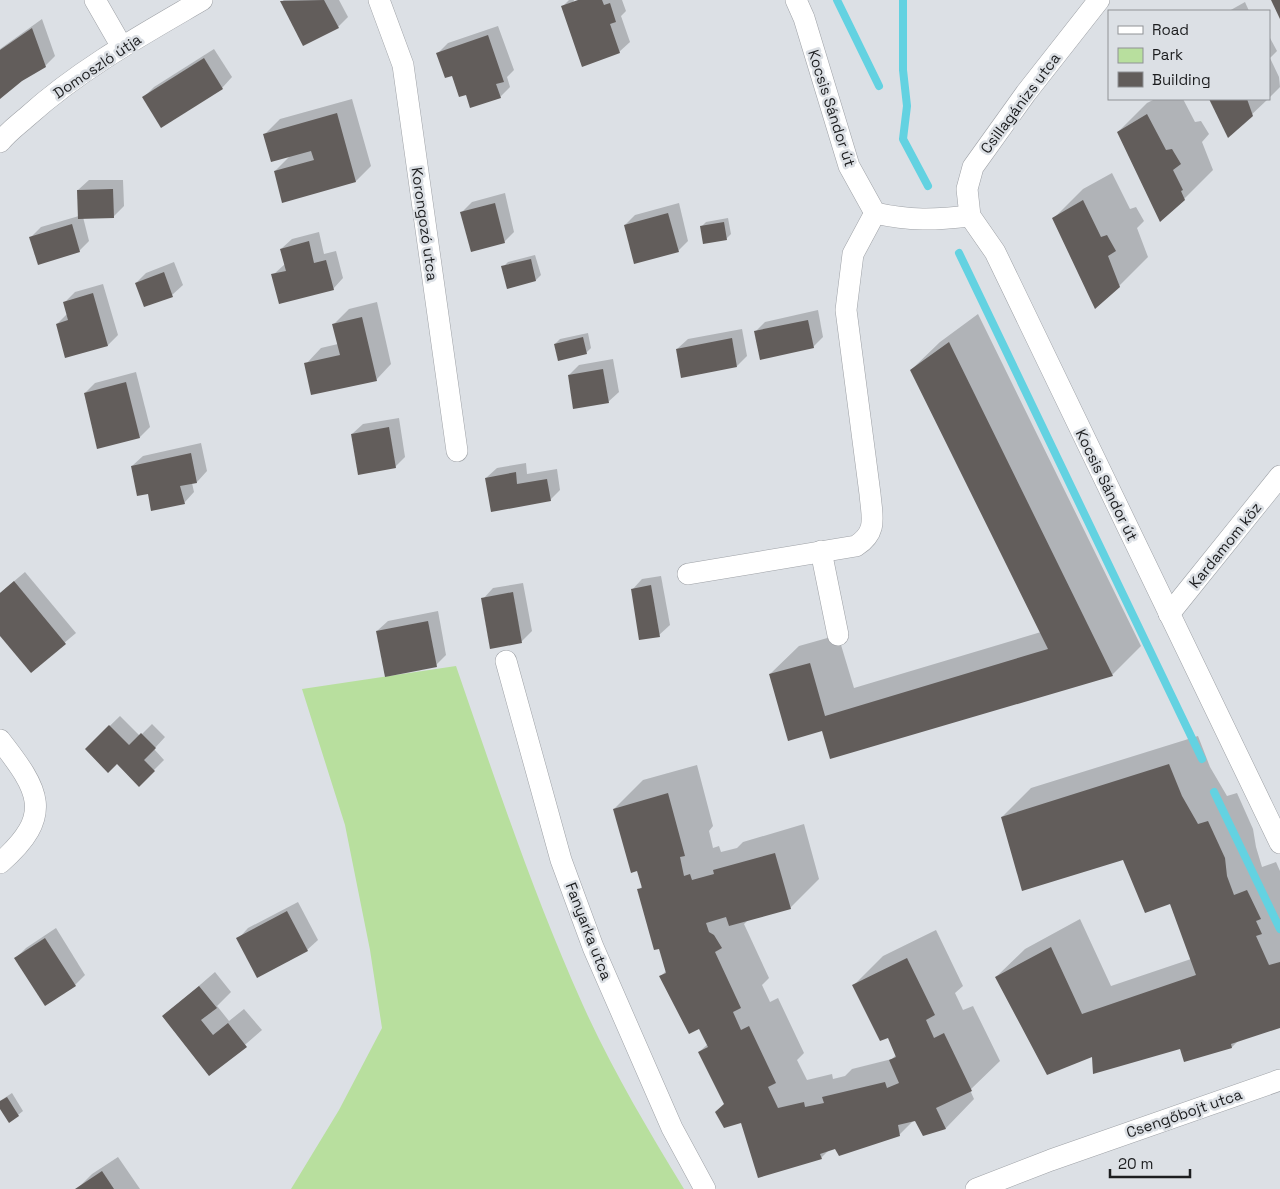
<svg xmlns="http://www.w3.org/2000/svg" width="1280" height="1189" font-family="'Space Grotesk',sans-serif">
  <style>
    .green { fill: #b8df9e }
    .shadow { fill: #0003 }
    .lines { fill: none; stroke-linecap: round; stroke-linejoin: round }
    .stream { stroke: #63d2e1; stroke-width: 8 }
    .building { fill: #625d5b }
    .minor-casing { stroke: #9ea1a6; stroke-width: 22 }
    .minor { stroke: #fff; stroke-width: 21 }
    .labels { text-anchor: middle; dominant-baseline: central; stroke-width: 5; stroke-linejoin: round; paint-order: stroke }
    .street-label { font-size: 15px; fill: #1c1d1f; stroke: #dce0e5 }
  </style>
  <rect width="100%" height="100%" fill="#dce0e5"/>
  <!-- green -->
  <path class="green" d="M456,666C495,779 533,894 582,1003C611,1068 647,1128 684,1189H291L339,1110L382,1028L370,950L345,825L302,689Z"/>
  <!-- shadow -->
  <g class="shadow">
    <polygon points="283,0 339,0 348,17 338,27 304,44"/>
    <polygon points="569,0 574,0 573,3 581,0 622,0 626,11 621,16 630,42 619,52 563,6"/>
    <polygon points="1245,2 1249,11 1229,11"/>
    <polygon points="42,19 55,56 45,66 21,80 0,98 0,49"/>
    <polygon points="498,26 514,70 507,77 510,87 500,97 453,75 438,53 448,43"/>
    <polygon points="1269,36 1277,51 1270,58 1279,77 1280,87 1269,98"/>
    <polygon points="214,49 232,77 222,88 144,97 154,87"/>
    <polygon points="352,99 371,166 356,181 275,171 291,155 265,134 280,119"/>
    <polygon points="1155,99 1183,99 1195,122 1201,121 1209,134 1202,142 1213,170 1184,199 1118,132 1147,103"/>
    <polygon points="1211,99 1268,99 1229,136"/>
    <polygon points="1112,173 1130,209 1136,207 1144,221 1137,228 1148,257 1119,286 1054,218 1083,189"/>
    <polygon points="89,180 123,180 124,206 113,217 83,217 89,241 79,251 31,237 41,227 79,216 78,190"/>
    <polygon points="505,193 514,232 504,242 462,212 472,202"/>
    <polygon points="679,203 688,241 678,251 625,225 635,215"/>
    <polygon points="728,218 731,234 726,239 701,227 706,222"/>
    <polygon points="319,232 324,254 336,251 343,278 333,289 273,275 285,264 281,249 292,239"/>
    <polygon points="535,255 541,275 536,280 508,287 503,267 508,262"/>
    <polygon points="174,262 183,285 172,295 136,283 146,273"/>
    <polygon points="103,284 118,335 108,345 66,357 57,324 68,313 65,302 75,292"/>
    <polygon points="377,302 391,364 376,380 306,364 321,348 338,344 334,324 349,309"/>
    <polygon points="818,310 823,337 813,347 755,332 765,322"/>
    <polygon points="978,314 1141,646 1112,675 823,730 770,674 799,646 838,635 854,688 1041,632 911,370 940,342"/>
    <polygon points="742,329 747,356 737,366 677,349 688,339"/>
    <polygon points="588,333 591,348 586,353 555,344 560,339"/>
    <polygon points="613,359 619,392 608,402 569,375 579,365"/>
    <polygon points="136,372 150,427 140,437 85,393 95,383"/>
    <polygon points="399,418 405,457 395,467 352,434 363,424"/>
    <polygon points="201,443 207,471 197,482 192,483 194,492 184,503 149,492 132,466 143,456"/>
    <polygon points="526,463 527,474 557,469 560,490 550,500 486,478 497,468"/>
    <polygon points="25,572 76,633 31,671 0,634 0,593"/>
    <polygon points="661,576 670,625 659,635 632,590 642,579"/>
    <polygon points="523,583 532,631 522,641 491,647 483,599 493,588"/>
    <polygon points="438,611 446,655 436,665 377,631 388,621"/>
    <polygon points="120,716 140,736 152,724 165,737 154,749 164,760 139,785 117,762 86,749"/>
    <polygon points="1198,736 1210,767 1227,796 1237,793 1253,829 1256,847 1262,867 1276,862 1280,871 1280,1027 1239,1040 1232,1047 1181,1048 1093,1055 996,977 1025,949 1080,919 1111,986 1191,959 1171,902 1124,858 1002,817 1031,788"/>
    <polygon points="697,765 713,826 709,831 713,848 719,846 721,852 737,848 743,842 804,824 819,879 790,908 749,919 744,924 769,978 762,985 770,1002 778,998 804,1053 797,1060 807,1080 832,1074 833,1079 845,1076 852,1069 892,1059 896,1055 889,1036 854,985 883,956 936,930 963,986 955,993 963,1010 973,1006 1000,1061 970,1090 974,1099 946,1128 924,1135 915,1119 900,1134 836,1148 829,1150 821,1158 742,1122 725,1104 699,1052 708,1044 700,1027 661,976 667,970 639,890 643,885 614,809 643,780"/>
    <polygon points="298,902 318,940 307,950 238,939 248,928"/>
    <polygon points="56,928 85,975 75,985 16,958 26,948"/>
    <polygon points="215,972 231,992 217,1006 229,1021 244,1009 262,1030 210,1075 164,1016"/>
    <polygon points="12,1093 23,1111 18,1115 0,1107 0,1101"/>
    <polygon points="118,1157 140,1189 77,1189 92,1174"/>
  </g>
  <g class="lines">
    <!-- stream -->
    <g class="stream">
      <polyline points="837,0 879,86"/>
      <polyline points="903,0 903,70 907,106 903,139 928,186"/>
      <polyline points="959,253 1202,759"/>
      <polyline points="1214,792 1280,929"/>
    </g>
  </g>
  <!-- building -->
  <g class="building">
    <polygon points="324,0 339,28 303,46 280,1"/>
    <polygon points="578,0 602,0 604,5 610,3 616,22 610,24 620,53 582,67 561,6"/>
    <polygon points="1271,0 1280,0 1280,19"/>
    <polygon points="32,28 46,67 22,81 0,99 0,50"/>
    <polygon points="488,35 504,82 496,84 501,98 470,108 466,95 459,97 452,76 445,78 436,53"/>
    <polygon points="204,58 223,89 161,128 142,97"/>
    <polygon points="1209,99 1247,99 1253,116 1228,138"/>
    <polygon points="337,113 356,182 282,203 274,171 314,160 311,151 271,162 263,134"/>
    <polygon points="1147,114 1166,150 1172,149 1181,164 1173,170 1183,190 1181,191 1185,200 1160,222 1117,132"/>
    <polygon points="113,189 114,218 78,219 77,190"/>
    <polygon points="1083,200 1101,237 1107,235 1116,251 1108,256 1120,287 1095,309 1052,218"/>
    <polygon points="495,203 505,243 471,252 460,212"/>
    <polygon points="668,213 679,252 634,264 624,225"/>
    <polygon points="724,222 727,240 703,244 700,226"/>
    <polygon points="72,224 80,252 38,265 29,237"/>
    <polygon points="309,241 314,263 326,260 334,290 279,304 271,274 286,271 280,249"/>
    <polygon points="531,259 536,281 507,289 501,266"/>
    <polygon points="164,272 173,297 144,307 135,283"/>
    <polygon points="93,293 108,346 65,358 56,324 68,320 63,302"/>
    <polygon points="362,317 377,381 311,395 304,363 340,355 332,324"/>
    <polygon points="808,320 814,348 760,360 754,331"/>
    <polygon points="583,337 587,354 558,361 554,344"/>
    <polygon points="732,338 737,367 681,378 676,349"/>
    <polygon points="949,342 1113,676 830,759 822,731 788,741 769,674 810,663 825,716 1048,649 910,370"/>
    <polygon points="603,369 609,403 573,409 568,375"/>
    <polygon points="126,382 140,438 97,449 84,393"/>
    <polygon points="389,427 396,468 358,475 351,434"/>
    <polygon points="191,453 197,483 180,486 185,504 151,511 148,494 137,496 131,466"/>
    <polygon points="516,472 517,484 547,479 551,501 491,512 485,478"/>
    <polygon points="14,581 66,644 31,673 0,636 0,593"/>
    <polygon points="651,585 660,637 639,640 631,589"/>
    <polygon points="513,592 522,643 490,649 481,598"/>
    <polygon points="428,621 437,667 385,677 376,631"/>
    <polygon points="109,725 129,745 141,733 156,748 144,760 155,771 139,787 117,764 108,773 85,749"/>
    <polygon points="1169,764 1182,796 1198,824 1208,821 1225,858 1227,876 1234,895 1247,890 1261,919 1256,921 1262,934 1256,936 1269,965 1280,962 1280,1028 1231,1044 1232,1048 1184,1062 1180,1049 1093,1074 1092,1057 1047,1075 995,977 1051,947 1082,1014 1196,975 1170,904 1145,913 1123,860 1022,891 1001,817"/>
    <polygon points="668,793 685,856 680,857 684,876 690,874 692,880 714,874 713,870 775,853 791,909 729,926 726,917 706,923 709,932 714,935 722,948 715,952 741,1008 733,1012 741,1030 749,1026 776,1083 768,1087 778,1108 804,1102 805,1107 824,1103 822,1097 885,1082 887,1088 899,1083 889,1060 896,1057 888,1038 880,1041 852,985 907,958 935,1015 926,1020 934,1038 944,1033 972,1091 936,1108 946,1129 923,1136 915,1121 898,1125 900,1136 839,1156 835,1149 820,1154 822,1159 758,1178 741,1123 724,1128 715,1112 724,1104 698,1052 708,1047 699,1029 689,1034 659,976 666,973 659,949 654,950 637,889 642,888 637,871 631,873 613,809"/>
    <polygon points="287,911 308,951 257,978 236,938"/>
    <polygon points="45,938 76,986 45,1006 14,958"/>
    <polygon points="199,986 217,1008 201,1020 213,1035 228,1023 247,1047 209,1076 162,1016"/>
    <polygon points="7,1097 19,1116 9,1123 0,1109 0,1101"/>
    <polygon points="102,1171 114,1189 75,1189"/>
  </g>
  <g class="lines">
    <!-- minor casing -->
    <g class="minor-casing">
      <g id="minor">
        <polyline points="95,0 122,47"/>
        <polyline points="379,0 403,65 457,451"/>
        <path d="M796,0L804,18L849,166L875,213C910,221 935,220 970,216"/>
        <polyline points="1099,0 1026,93 973,167 967,189 970,216 995,252 1280,843"/>
        <path d="M0,142C8,132 19,124 28,116C80,69 142,35 202,0"/>
        <polyline points="821,551 838,635"/>
        <path d="M688,574L856,546C878,532 872,517 870,494L846,310L853,254L875,213"/>
        <polyline points="1169,614 1280,476"/>
        <polyline points="506,661 561,860 593,947 672,1128 705,1189"/>
        <path d="M0,740C39,790 55,815 0,863"/>
        <polyline points="976,1189 1051,1160 1280,1080"/>
      </g>
    </g>
    <!-- minor -->
    <use href="#minor" class="minor"/>
  </g>
  <g class="labels">
    <!-- street labels -->
    <g class="street-label">
      <text transform="translate(97 66) rotate(-34)">Domoszló útja</text>
      <text transform="translate(1020 103) rotate(-53)">Csillagánizs utca</text>
      <text transform="translate(832 108) rotate(72)">Kocsis Sándor út</text>
      <text transform="translate(425 224) rotate(82)">Korongozó utca</text>
      <text transform="translate(1107 485) rotate(64)">Kocsis Sándor út</text>
      <text transform="translate(1225 545) rotate(-51)">Kardamom köz</text>
      <text transform="translate(589 931) rotate(69)">Fanyarka utca</text>
      <text transform="translate(1184 1113) rotate(-19)">Csengőbojt utca</text>
    </g>
  </g>
  <!-- legend -->
  <rect x="1108" y="10" width="162" height="90" fill="#dce0e5" stroke="#8f9296"/>
  <rect x="1118" y="26" width="25" height="8" fill="#ffffff" stroke="#8f9296"/>
  <text x="1152" y="35" font-size="15" fill="#1c1d1f">Road</text>
  <rect x="1118" y="48" width="25" height="15" fill="#b8df9e" stroke="#8f9296"/>
  <text x="1152" y="60" font-size="15" fill="#1c1d1f">Park</text>
  <rect x="1118" y="72" width="25" height="15" fill="#625d5b" stroke="#8f9296"/>
  <text x="1152" y="85" font-size="15" fill="#1c1d1f">Building</text>
  <!-- scale -->
  <path d="M1110 1169v8h80v-8" fill="none" stroke="#1c1d1f" stroke-width="2.5"/>
  <text x="1118" y="1169" font-size="15" fill="#1c1d1f" stroke="#dce0e5" stroke-width="4" paint-order="stroke">20 m</text>
</svg>
